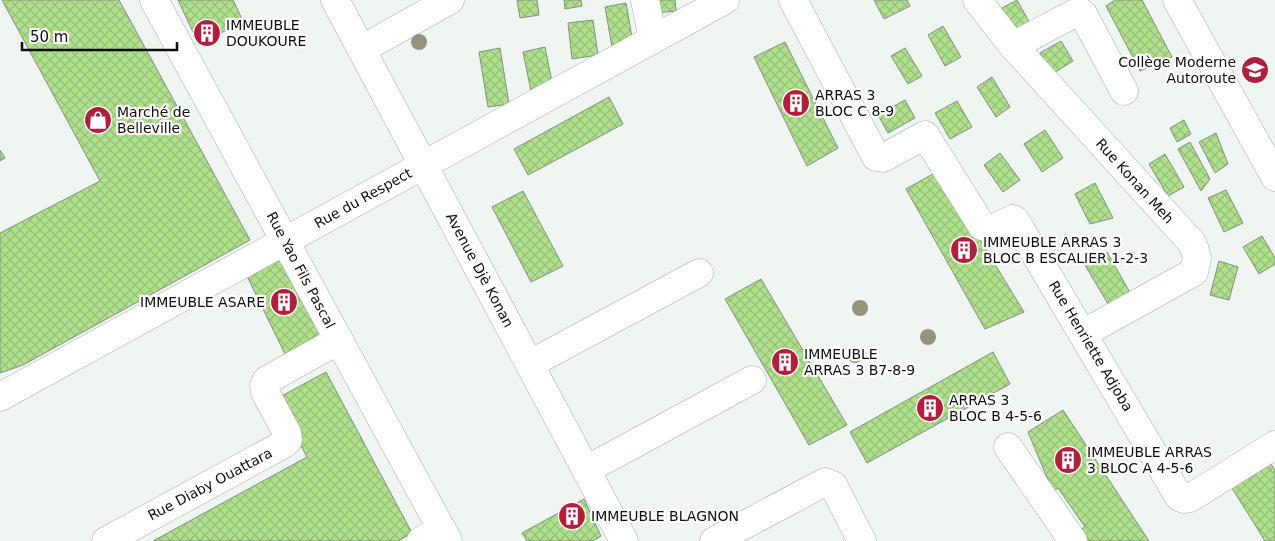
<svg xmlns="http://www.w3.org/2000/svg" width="1275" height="541" font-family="'DejaVu Sans',sans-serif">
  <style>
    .building { fill: url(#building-cross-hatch); stroke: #888b85 }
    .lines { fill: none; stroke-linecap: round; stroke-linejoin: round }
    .minor-casing { stroke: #a5aca8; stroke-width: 29 }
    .minor { stroke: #fff; stroke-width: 28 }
    .tree { fill: #93947b }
    .labels { text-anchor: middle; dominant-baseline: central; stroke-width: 4.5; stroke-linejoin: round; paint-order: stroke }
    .poi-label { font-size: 14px; fill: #0c0f0d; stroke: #fff; text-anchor: start }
    .street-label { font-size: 14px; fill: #0c0f0d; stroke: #fff }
  </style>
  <defs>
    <pattern id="building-cross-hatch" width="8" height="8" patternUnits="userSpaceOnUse" patternTransform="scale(1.25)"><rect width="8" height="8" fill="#afe08c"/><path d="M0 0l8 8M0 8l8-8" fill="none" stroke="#95bf78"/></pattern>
  </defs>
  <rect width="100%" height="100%" fill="#eff6f2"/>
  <!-- building -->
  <g class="building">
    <polygon points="2,0 119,0 250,240 23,365 0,373 0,233 100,181"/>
    <polygon points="178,0 233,0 243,21 199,45"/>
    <polygon points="517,0 537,0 539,15 520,18"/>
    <polygon points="564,0 581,0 582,6 565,9"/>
    <polygon points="653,0 675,0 676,11 655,13"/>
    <polygon points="874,0 907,0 910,6 884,19"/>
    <polygon points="1017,0 1032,27 1016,35 1002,8"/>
    <polygon points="1115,0 1142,0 1172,57 1140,71 1106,6"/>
    <polygon points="626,3 633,43 612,47 605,7"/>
    <polygon points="593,20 598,55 572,59 568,23"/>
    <polygon points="943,26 961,57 945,66 928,35"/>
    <polygon points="1061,41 1073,61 1052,74 1040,53"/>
    <polygon points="785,42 838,148 807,166 754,57"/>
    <polygon points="545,47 553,87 531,91 523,52"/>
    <polygon points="500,48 509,104 488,107 479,52"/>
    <polygon points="905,48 922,76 908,84 891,56"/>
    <polygon points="992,77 1010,107 996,117 977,87"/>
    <polygon points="609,97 623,124 528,175 514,149"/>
    <polygon points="905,100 915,118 888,133 878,115"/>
    <polygon points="957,101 972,127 950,139 935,113"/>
    <polygon points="1184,120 1191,134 1177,142 1170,128"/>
    <polygon points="1045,130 1063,158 1042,172 1024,144"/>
    <polygon points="1216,133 1228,164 1215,173 1199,142"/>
    <polygon points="1190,142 1210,179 1201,191 1178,149"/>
    <polygon points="0,150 5,158 0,161"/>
    <polygon points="1000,153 1020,180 1003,192 984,165"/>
    <polygon points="1165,154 1184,187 1168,196 1149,164"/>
    <polygon points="938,171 1024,312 985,329 906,189"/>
    <polygon points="1095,183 1113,218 1090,224 1075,194"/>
    <polygon points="1226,190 1243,223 1224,232 1208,198"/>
    <polygon points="523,191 563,266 531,282 492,207"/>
    <polygon points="1262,236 1275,258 1275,264 1259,274 1243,247"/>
    <polygon points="283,252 324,333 285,354 245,272"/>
    <polygon points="1107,252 1132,296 1111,309 1085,265"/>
    <polygon points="1219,261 1238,267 1229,300 1210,295"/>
    <polygon points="761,279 847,425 809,445 725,299"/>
    <polygon points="993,352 1010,384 867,463 850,432"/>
    <polygon points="326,372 412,533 398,541 153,541 307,457 276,399"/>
    <polygon points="1063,410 1149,541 1087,541 1079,530 1085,527 1058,488 1053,492 1028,432"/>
    <polygon points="1271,464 1275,470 1275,541 1265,541 1232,488"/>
    <polygon points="584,499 601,536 593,541 527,541 522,533"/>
  </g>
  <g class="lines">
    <!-- minor casing -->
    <g class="minor-casing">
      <g id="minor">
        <polyline points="154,0 448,541"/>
        <polyline points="335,0 624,541"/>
        <polyline points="645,0 653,40"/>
        <polyline points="793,0 876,157 883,158 925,135 982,226 992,229 1013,219 1015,220 1179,497 1184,499 1190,498 1275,445"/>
        <polyline points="977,0 1013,46 1193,244 1197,258 1194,272 1084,333"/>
        <polyline points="1177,0 1275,177"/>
        <polyline points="1013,46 1079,11 1083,14 1124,91"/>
        <polyline points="362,49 450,0"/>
        <polyline points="530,364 699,273"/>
        <polyline points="0,397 725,0"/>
        <polyline points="1008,447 1073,541"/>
        <polyline points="586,470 752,380"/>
        <polyline points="106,541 284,444 288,440 287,433 265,392 264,385 267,380 339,340"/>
        <polyline points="421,541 442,529"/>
        <polyline points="714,541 825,482 833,485 862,541"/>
      </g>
    </g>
    <!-- minor -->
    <use href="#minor" class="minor"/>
  </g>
  <!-- trees -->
  <g class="tree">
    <circle cx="419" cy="42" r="8"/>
    <circle cx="860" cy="308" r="8"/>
    <circle cx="928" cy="337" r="8"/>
    <circle cx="855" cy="355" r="8"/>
  </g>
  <!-- icons -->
  <defs>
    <g id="building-disc" transform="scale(1.4375)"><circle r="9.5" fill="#b21f3c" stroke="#fff"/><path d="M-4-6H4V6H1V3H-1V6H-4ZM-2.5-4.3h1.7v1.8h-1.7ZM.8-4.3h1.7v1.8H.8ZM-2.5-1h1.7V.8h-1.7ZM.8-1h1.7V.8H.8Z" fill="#fff"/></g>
    <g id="school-disc" transform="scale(1.4375)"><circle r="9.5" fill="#b21f3c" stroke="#fff"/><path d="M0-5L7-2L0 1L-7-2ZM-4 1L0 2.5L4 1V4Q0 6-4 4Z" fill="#fff"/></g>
    <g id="shop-disc" transform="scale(1.4375)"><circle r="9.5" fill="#b21f3c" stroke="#fff"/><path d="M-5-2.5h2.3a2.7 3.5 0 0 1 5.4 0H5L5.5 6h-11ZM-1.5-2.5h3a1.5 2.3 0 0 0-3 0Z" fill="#fff"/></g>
  </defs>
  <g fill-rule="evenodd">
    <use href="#building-disc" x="207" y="33"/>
    <use href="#school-disc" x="1255" y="70"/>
    <use href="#building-disc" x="796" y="103"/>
    <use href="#shop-disc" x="98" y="120"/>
    <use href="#building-disc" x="964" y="250"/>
    <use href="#building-disc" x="284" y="302"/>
    <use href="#building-disc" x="785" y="362"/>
    <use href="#building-disc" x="930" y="408"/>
    <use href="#building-disc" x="1068" y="460"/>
    <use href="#building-disc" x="572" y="516"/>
  </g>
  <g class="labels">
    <!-- poi labels -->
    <g class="poi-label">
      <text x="226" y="25">IMMEUBLE<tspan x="226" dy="16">DOUKOURE</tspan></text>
      <text x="1236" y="62" text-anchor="end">Collège Moderne<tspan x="1236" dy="16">Autoroute</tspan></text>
      <text x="815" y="95">ARRAS 3<tspan x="815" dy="16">BLOC C 8-9</tspan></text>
      <text x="117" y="112">Marché de<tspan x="117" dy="16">Belleville</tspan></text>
      <text x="983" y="242">IMMEUBLE ARRAS 3<tspan x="983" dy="16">BLOC B ESCALIER 1-2-3</tspan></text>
      <text x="265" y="302" text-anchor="end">IMMEUBLE ASARE</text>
      <text x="804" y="354">IMMEUBLE<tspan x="804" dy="16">ARRAS 3 B7-8-9</tspan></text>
      <text x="949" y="400">ARRAS 3<tspan x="949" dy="16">BLOC B 4-5-6</tspan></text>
      <text x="1087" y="452">IMMEUBLE ARRAS<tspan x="1087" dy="16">3 BLOC A 4-5-6</tspan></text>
      <text x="591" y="516">IMMEUBLE BLAGNON</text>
    </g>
    <!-- street labels -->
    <g class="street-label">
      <text transform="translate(1135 181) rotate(48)">Rue Konan Meh</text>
      <text transform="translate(363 198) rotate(-29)">Rue du Respect</text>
      <text transform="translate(301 270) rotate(62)">Rue Yao Fils Pascal</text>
      <text transform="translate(480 270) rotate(62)">Avenue Djè Konan</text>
      <text transform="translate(1091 346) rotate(59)">Rue Henriette Adjoba</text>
      <text transform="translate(210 484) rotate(-28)">Rue Diaby Ouattara</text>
    </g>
  </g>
  <!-- scale -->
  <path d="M22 42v8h155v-8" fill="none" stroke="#0c0f0d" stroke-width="2.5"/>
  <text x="30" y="42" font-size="15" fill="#0c0f0d" stroke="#ffffff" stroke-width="4" paint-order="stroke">50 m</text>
</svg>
